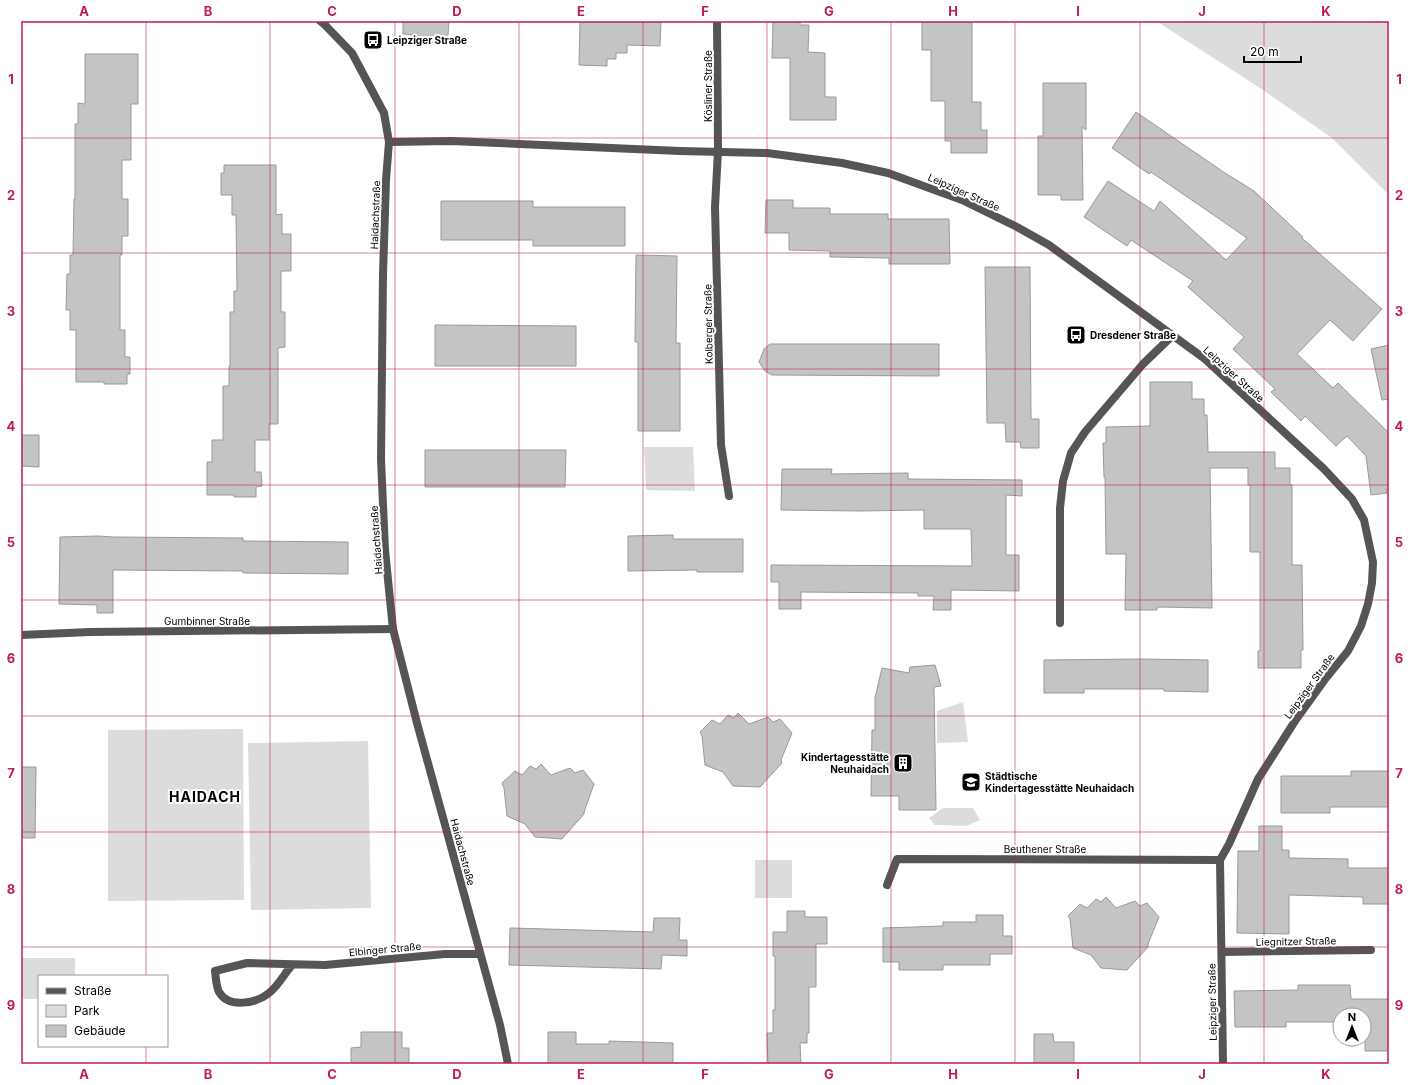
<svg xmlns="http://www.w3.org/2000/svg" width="1410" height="1085" font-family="Inter,sans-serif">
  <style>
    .green { fill: #dcdcdc }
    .building { fill: #c4c4c4; stroke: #999 }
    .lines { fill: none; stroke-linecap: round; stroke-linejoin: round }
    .minor { stroke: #555; stroke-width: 8 }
    .grid { fill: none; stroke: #c2185b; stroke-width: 1; stroke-opacity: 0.55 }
    .labels { text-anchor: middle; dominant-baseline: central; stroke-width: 4; stroke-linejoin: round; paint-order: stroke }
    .poi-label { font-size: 10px; font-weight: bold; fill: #000; stroke: #fff; text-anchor: start }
    .street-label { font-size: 10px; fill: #000; stroke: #fff }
    .district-label { font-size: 14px; font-weight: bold; letter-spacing: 1px; fill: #000; stroke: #fff }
    .neatline { fill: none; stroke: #c2185b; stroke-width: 1.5 }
    .grid-label { font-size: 13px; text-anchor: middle; font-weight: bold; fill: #c2185b }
  </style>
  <rect width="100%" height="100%" fill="#fff"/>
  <!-- green -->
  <g class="green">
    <polygon points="1156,21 1389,21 1389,195 1332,138 1260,88"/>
    <polygon points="644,447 693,447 695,491 646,490"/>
    <polygon points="963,702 968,742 937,743 937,711"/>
    <polygon points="243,729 244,900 108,901 108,730"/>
    <polygon points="368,741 371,908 251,910 248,743"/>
    <polygon points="943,808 973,808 980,820 966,826 935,825 929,818"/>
    <rect x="755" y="860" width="37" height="38"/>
    <polygon points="21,958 75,958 75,976 39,976 39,999 21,999"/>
  </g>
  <!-- building -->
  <g class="building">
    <polygon points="403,21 449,21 448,35 436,35 436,42 414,42 414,35 403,34"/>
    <polygon points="580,21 661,21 660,46 627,45 627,53 616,53 616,59 607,59 607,66 579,65"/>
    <polygon points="773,21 800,21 800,25 809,25 808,52 825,53 825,97 836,97 836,120 790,120 790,58 772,58"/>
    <polygon points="922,21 972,21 972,102 981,102 981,130 987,130 987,153 951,153 951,141 945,141 945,101 931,101 931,50 922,50"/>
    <polygon points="85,54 138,54 138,104 131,104 131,160 122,160 122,199 128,199 128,236 122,236 122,255 120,255 120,330 125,330 125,357 130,357 130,374 127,374 127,384 104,384 104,382 76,382 76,330 70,330 70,310 66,310 67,274 70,274 70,255 73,255 74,199 75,199 75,124 78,124 78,103 85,104"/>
    <polygon points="1043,83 1086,83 1086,130 1082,127 1083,200 1061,200 1061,195 1038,195 1038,136 1043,136"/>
    <polygon points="1136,112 1225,173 1254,191 1303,237 1302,238 1382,309 1353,341 1330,320 1297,354 1333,388 1338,383 1389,433 1389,488 1386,489 1387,493 1371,495 1366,456 1347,436 1336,446 1305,416 1301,421 1271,392 1275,389 1233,349 1244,337 1188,287 1193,281 1131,240 1127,246 1084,217 1108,181 1154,211 1160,201 1226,260 1247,238 1151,172 1149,174 1112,148"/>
    <polygon points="224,165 276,165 276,215 282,214 282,234 291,234 291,271 281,271 281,312 285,312 285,347 278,348 278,424 269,424 269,440 255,440 255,472 261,472 262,486 256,487 256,497 234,497 234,495 207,495 207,462 212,462 212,440 223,440 223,386 229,386 229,366 230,366 230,312 234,312 234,291 237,291 236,215 232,215 232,195 221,195 221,173 224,173"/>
    <polygon points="766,200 793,200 793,208 830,208 830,214 888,214 888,219 949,219 950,264 889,264 889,258 830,257 830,251 789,250 789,233 765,233"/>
    <polygon points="441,201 533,201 533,207 625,207 625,246 533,246 533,240 441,240"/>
    <polygon points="636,255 677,256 676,343 680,343 680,431 638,431 638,342 635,342"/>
    <polygon points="985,267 1030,267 1031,419 1039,419 1039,448 1021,448 1020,442 1006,442 1005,423 987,423"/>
    <polygon points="435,325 576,326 576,366 435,366"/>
    <polygon points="770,344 939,344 939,376 772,375 765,371 759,362 764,349"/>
    <polygon points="1389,345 1389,399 1382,400 1371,349"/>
    <polygon points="1150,382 1192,382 1192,399 1204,399 1204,415 1207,415 1208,452 1275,452 1275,468 1290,468 1290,485 1292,485 1292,565 1302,565 1303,650 1301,650 1301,668 1258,668 1258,651 1260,651 1260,552 1250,552 1250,485 1248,485 1248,468 1210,468 1212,608 1157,607 1157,610 1125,610 1126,554 1106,554 1105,477 1104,477 1103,443 1106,443 1106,427 1150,426"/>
    <polygon points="22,435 39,435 39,467 21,466"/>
    <polygon points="425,450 566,450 565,487 425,487"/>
    <polygon points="782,469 832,469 831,474 908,473 908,479 1022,480 1022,496 1006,495 1006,555 1019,555 1019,591 951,590 951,610 933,610 934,596 918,596 918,593 801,592 801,609 779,609 779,582 771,582 771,565 972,566 971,529 924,529 924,510 859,511 781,510"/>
    <polygon points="673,535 673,539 743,539 743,572 697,572 697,570 628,571 628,536"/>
    <polygon points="98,536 114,537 243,538 243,541 348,542 348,574 243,573 243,571 113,570 113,613 97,613 97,605 59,604 60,537"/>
    <polygon points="1140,659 1208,660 1208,692 1164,691 1164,689 1084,689 1084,693 1044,693 1044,660"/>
    <polygon points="935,665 941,686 934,687 936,810 899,810 899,796 871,796 872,730 875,730 875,698 882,668 909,673 910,667"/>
    <polygon points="738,713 749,724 768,717 773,722 780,719 792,733 781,760 782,763 760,787 733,786 723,772 705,765 702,736 700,732 712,720 720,724 728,715 734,718"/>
    <polygon points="541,764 551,775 570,768 575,773 583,770 594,784 584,812 584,814 562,839 535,837 525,824 507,816 504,788 502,783 515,771 522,775 530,766 536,769"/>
    <polygon points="21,767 36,767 35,838 21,838"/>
    <polygon points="1351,771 1389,771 1389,807 1330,807 1330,813 1281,813 1281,776 1351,776"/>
    <polygon points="1259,826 1282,826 1282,850 1289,850 1289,858 1348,859 1348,868 1389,868 1389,904 1363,904 1363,897 1289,895 1289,934 1237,933 1238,851 1259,851"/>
    <polygon points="1106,897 1116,908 1135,901 1140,906 1147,903 1159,917 1148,944 1148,947 1127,970 1101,968 1091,955 1073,948 1070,919 1068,916 1080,904 1087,908 1096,899 1101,902"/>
    <polygon points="787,911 805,911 805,917 827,917 827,944 816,944 816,987 809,987 809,1033 807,1033 807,1043 800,1043 801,1064 768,1064 767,1033 773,1033 773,1010 775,1010 775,956 773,956 773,932 787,932"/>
    <polygon points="976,915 1003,915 1003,936 1012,936 1012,954 990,954 990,965 943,965 943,970 899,970 899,962 883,962 883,928 943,926 943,922 976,922"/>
    <polygon points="654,918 680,918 679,940 687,940 687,956 662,955 661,969 509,965 510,928 653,932"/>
    <polygon points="1298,985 1350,985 1351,999 1389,999 1389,1051 1365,1051 1365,1022 1364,1022 1364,1015 1340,1015 1340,1022 1286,1022 1286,1027 1235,1027 1234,991 1298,990"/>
    <polygon points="361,1032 402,1032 402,1048 409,1048 409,1064 351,1064 351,1048 361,1047"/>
    <polygon points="548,1032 576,1032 576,1044 609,1044 609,1041 673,1043 673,1064 548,1064"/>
    <polygon points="1034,1034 1053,1034 1054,1042 1074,1042 1074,1064 1034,1064"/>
  </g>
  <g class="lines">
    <!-- minor -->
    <g class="minor">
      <polyline points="320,21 325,25 352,53 384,113 389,142 386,180 383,274 381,459 385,550 393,629 417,723 500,1025 508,1064"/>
      <polyline points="717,21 718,151 715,207 721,445 729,496"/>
      <polyline points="389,142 451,141 680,151 767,153 842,163 888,173 962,200 1017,227 1049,245 1205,359 1324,469 1352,499 1364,520 1373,562 1372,583 1368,604 1361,626 1348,651 1326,678 1295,721 1258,779 1229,844 1220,860 1223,1064"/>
      <polyline points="1060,623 1060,508 1063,481 1071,453 1085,432 1143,364 1172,336"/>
      <polyline points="21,635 90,632 393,629"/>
      <polyline points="887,885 897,859 1220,860"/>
      <polyline points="1222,952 1371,950"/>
      <path d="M292,965C284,974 279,985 269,993C257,1003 229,1009 219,992C216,986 216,978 215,971L247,963L325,965L445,954H480"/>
    </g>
  </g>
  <!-- grid -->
  <path class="grid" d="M146,21V976M270,21V1064M395,21V1064M519,21V1064M643,21V1064M767,21V1064M891,21V1064M1015,21V1064M1140,21V1064M1264,21V1064M21,138H1389M21,253H1389M21,369H1389M21,485H1389M21,600H1389M21,716H1389M21,832H1389M21,947H1389M146,1046V1064"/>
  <!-- icons -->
  <defs>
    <g id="bus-square" transform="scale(1)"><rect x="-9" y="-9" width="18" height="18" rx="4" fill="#000" stroke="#fff"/><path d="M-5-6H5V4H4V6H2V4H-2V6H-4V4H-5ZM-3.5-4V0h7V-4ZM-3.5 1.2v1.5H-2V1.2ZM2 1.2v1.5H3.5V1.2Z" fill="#fff"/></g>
    <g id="building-square" transform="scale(1)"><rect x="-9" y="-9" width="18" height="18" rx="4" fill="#000" stroke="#fff"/><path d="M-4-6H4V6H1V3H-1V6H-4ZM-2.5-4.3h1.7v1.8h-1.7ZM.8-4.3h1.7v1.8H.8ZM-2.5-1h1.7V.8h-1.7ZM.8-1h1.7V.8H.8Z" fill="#fff"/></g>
    <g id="school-square" transform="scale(1)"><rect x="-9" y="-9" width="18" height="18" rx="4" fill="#000" stroke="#fff"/><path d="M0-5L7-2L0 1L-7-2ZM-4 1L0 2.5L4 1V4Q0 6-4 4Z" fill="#fff"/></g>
  </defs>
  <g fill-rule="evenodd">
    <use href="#bus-square" x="373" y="40"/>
    <use href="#bus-square" x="1076" y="335"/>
    <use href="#building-square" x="903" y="763"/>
    <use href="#school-square" x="971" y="782"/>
  </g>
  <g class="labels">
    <!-- poi labels -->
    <g class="poi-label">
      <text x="387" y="40">Leipziger Straße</text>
      <text x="1090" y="335">Dresdener Straße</text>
      <text x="889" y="757" text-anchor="end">Kindertagesstätte<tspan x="889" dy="12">Neuhaidach</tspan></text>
      <text x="985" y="776">Städtische<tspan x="985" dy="12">Kindertagesstätte Neuhaidach</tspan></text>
    </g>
    <!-- street labels -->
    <g class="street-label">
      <text transform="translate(708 86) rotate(-90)">Kösliner Straße</text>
      <text transform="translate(964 192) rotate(24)">Leipziger Straße</text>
      <text transform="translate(375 215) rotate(-88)">Haidachstraße</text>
      <text transform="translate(708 324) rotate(-91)">Kolberger Straße</text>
      <text transform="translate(1234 374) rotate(42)">Leipziger Straße</text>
      <text transform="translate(376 540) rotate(-94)">Haidachstraße</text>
      <text x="207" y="621">Gumbinner Straße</text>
      <text transform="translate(1309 686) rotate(-54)">Leipziger Straße</text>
      <text x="1045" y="849">Beuthener Straße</text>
      <text transform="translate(463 852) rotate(75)">Haidachstraße</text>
      <text transform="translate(1296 941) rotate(-1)">Liegnitzer Straße</text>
      <text transform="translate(385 949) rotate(-5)">Elbinger Straße</text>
      <text transform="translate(1212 1002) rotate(-91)">Leipziger Straße</text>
    </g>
    <!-- district labels -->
    <g class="district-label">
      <text x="205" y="796">HAIDACH</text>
    </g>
  </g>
  <!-- border -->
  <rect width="1410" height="1085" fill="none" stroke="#ffffff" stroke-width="44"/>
  <!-- legend -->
  <rect x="38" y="975" width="130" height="72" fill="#ffffff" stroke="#999999"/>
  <rect x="46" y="988" width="20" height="6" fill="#555555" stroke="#999999"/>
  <text x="74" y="995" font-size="12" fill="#000000">Straße</text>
  <rect x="46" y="1005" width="20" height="12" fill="#dcdcdc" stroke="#999999"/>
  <text x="74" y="1015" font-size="12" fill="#000000">Park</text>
  <rect x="46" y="1025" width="20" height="12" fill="#c4c4c4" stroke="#999999"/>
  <text x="74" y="1035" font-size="12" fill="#000000">Gebäude</text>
  <!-- north arrow -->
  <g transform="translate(1352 1027)"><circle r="19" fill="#ffffff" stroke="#999999"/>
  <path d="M0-3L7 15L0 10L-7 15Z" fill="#000000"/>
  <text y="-6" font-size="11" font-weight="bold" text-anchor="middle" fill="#000000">N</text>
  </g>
  <!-- scale -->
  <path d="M1244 56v6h57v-6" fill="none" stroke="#000000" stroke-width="2"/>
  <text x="1250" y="56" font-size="12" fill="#000000" stroke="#ffffff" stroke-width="3" paint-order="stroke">20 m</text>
  <rect x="22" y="22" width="1366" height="1041" class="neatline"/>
  <g class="grid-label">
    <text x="84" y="16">A</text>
    <text x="208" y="16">B</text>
    <text x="332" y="16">C</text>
    <text x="457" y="16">D</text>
    <text x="581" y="16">E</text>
    <text x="705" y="16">F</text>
    <text x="829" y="16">G</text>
    <text x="953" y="16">H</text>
    <text x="1078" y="16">I</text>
    <text x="1202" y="16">J</text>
    <text x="1326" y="16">K</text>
    <text x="11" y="84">1</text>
    <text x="1399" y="84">1</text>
    <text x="11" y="200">2</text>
    <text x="1399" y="200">2</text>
    <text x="11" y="316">3</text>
    <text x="1399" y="316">3</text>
    <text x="11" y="431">4</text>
    <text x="1399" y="431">4</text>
    <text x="11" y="547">5</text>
    <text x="1399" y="547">5</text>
    <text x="11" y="663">6</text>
    <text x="1399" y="663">6</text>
    <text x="11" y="778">7</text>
    <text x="1399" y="778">7</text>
    <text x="11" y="894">8</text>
    <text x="1399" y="894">8</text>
    <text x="11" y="1010">9</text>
    <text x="1399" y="1010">9</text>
    <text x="84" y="1079">A</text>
    <text x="208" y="1079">B</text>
    <text x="332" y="1079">C</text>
    <text x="457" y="1079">D</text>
    <text x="581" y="1079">E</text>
    <text x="705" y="1079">F</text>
    <text x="829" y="1079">G</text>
    <text x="953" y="1079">H</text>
    <text x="1078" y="1079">I</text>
    <text x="1202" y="1079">J</text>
    <text x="1326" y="1079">K</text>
  </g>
</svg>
